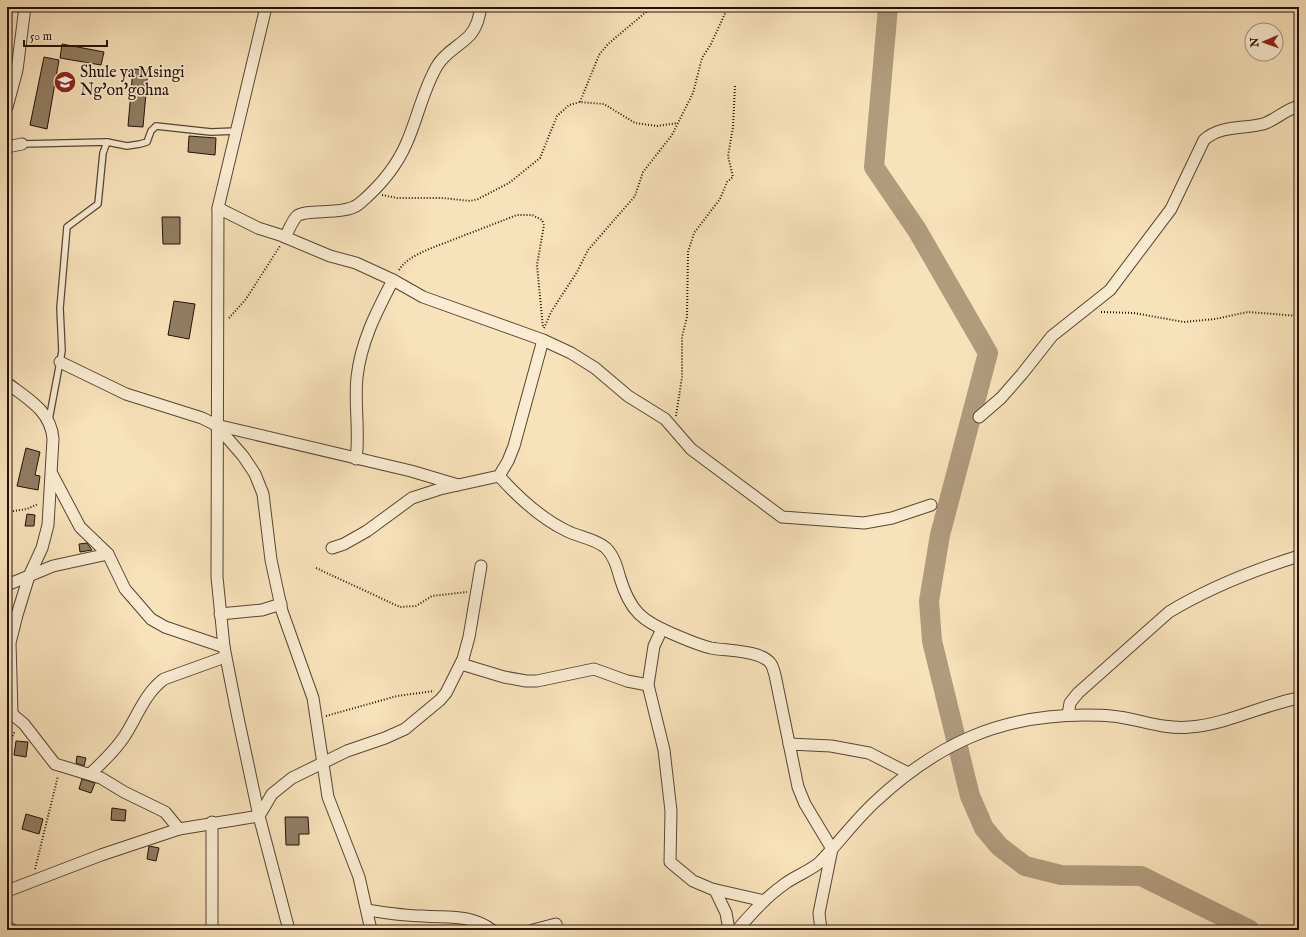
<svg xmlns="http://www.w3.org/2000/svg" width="1306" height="937" font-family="'IM FELL English',serif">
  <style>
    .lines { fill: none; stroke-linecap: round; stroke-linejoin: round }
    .river { stroke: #b09b7d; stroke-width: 20 }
    .building { fill: #927e64; stroke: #231107 }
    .lane-casing { stroke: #584534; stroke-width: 8 }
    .street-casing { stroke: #584534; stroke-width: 13 }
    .path { stroke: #231107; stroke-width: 2; stroke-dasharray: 1 2; stroke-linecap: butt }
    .lane { stroke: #faecd2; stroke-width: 5.5 }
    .street { stroke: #faecd2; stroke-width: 11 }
    .labels { text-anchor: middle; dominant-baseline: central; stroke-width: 3.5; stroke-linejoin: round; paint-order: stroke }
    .poi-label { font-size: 16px; fill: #231107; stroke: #faecd2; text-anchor: start }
  </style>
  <rect width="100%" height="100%" fill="#f8e2ba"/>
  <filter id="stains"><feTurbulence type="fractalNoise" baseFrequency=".005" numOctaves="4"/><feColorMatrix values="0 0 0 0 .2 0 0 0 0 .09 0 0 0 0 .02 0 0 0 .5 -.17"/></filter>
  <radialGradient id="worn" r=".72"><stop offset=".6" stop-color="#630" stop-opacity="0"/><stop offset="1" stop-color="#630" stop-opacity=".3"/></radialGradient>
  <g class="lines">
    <!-- river -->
    <polyline class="river" points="888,7 874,167 917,230 988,353 940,535 929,601 932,641 970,796 984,828 999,846 1025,866 1061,875 1141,876 1250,930"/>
  </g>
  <!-- building -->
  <g class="building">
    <polygon points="62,44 104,52 101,65 60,58"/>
    <polygon points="44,57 59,60 47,129 30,125"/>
    <polygon points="133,69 148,70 143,127 128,126"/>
    <polygon points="189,136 216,138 215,155 188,152"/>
    <polygon points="162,217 180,217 180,244 163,244"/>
    <polygon points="174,301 195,304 189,339 168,335"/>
    <polygon points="26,448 40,452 35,475 40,476 38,490 17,486"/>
    <polygon points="27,514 35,515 34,526 25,526"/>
    <polygon points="87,543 92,550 80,552 79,544"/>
    <polygon points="16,741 28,742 26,757 14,755"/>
    <polygon points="77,756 86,758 84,766 76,763"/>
    <polygon points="82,779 95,783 91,793 79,789"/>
    <polygon points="112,808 126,810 125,821 111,820"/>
    <polygon points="26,814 43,819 39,834 22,829"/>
    <polygon points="285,817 308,817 309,834 299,834 299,845 286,845"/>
    <polygon points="149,846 159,848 156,861 147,859"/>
  </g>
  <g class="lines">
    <!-- lane casing -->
    <g class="lane-casing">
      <g id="lane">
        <polyline points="22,144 107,142 127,146 140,144 147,142 151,131 156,126 211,132 237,131"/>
        <polyline points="49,420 62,351 60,308 67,227 98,204 103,153 107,142"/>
      </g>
    </g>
    <!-- street casing -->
    <g class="street-casing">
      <g id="street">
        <polyline points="266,7 218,208 217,577 224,647 237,713 259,816 289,930"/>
        <polyline points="7,107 17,70 25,7"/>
        <polyline points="7,147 22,144"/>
        <polyline points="218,208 258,228 280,235 330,256 356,263 393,280 423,297 543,340 571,353 595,368 628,396 665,419 691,449 782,517 864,523 892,518 931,505"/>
        <path d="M285,237C289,230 292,221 297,216C307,208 343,216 359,204C378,188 397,166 407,142C418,117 423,90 437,66C445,52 460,46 470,35C477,27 479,17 481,7"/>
        <polyline points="60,362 126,394 202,418 216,425 411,471 458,485"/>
        <path d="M7,383C28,399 51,411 53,439L48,525L42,548L29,576L17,615L10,643L12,713"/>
        <path d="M979,417L1001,398L1022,374L1052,336L1110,290L1171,209L1204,140C1220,125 1243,129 1263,124C1276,120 1284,110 1299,106"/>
        <polyline points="216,425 243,456 255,474 263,494 271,560 282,611 313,698 328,797 359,877 371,930"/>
        <path d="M356,459C360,432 354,404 357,377C361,341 377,311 393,280"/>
        <polyline points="52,474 80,527 108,554 125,589 151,619 165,627 224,647"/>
        <path d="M499,476C517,496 542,519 567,531C579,537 596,539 606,548C614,556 617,567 620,578C630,611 642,621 673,634C685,639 698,645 711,648C726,651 762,650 771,664C773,667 774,672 775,675L798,787L805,804L832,849L819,913L821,930"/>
        <polyline points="332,548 344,544 367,531 412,498 440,489 499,476 508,461 514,446 543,340"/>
        <polyline points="7,585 53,566 108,554"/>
        <polyline points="220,614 262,610 281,604"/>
        <polyline points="662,629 654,646 648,685 664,750 671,811 670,862 693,881 712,889 764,901"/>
        <polyline points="461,664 504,677 526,681 537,681 594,669 627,681 648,685"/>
        <polyline points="7,710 24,724 55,764 101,778 124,792 165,812 179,829"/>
        <path d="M1068,715L1070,703L1078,693L1169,612C1209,588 1254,570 1299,556"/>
        <polyline points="789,744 831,746 869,753 908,773"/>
        <path d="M91,773C103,762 115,750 124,737C137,717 145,693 164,679L225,657"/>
        <polyline points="715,890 726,913 729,930"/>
        <polyline points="7,891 101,855 179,829 259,816 272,794 292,778 347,751 385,738 405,729 440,700 446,693 463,659 469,637 481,566"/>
        <path d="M367,910C386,913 404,916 423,916C449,918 470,914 492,930"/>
        <polyline points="7,927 13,930"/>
        <polyline points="212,930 212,822"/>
        <polyline points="533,930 556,924 557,930"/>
        <path d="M737,930C752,913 767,896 786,883C796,876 809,871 819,863C839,843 855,820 876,801C937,744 1000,715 1085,715C1093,715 1102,715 1111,716C1137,718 1162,730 1190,727C1228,724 1262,705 1299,698"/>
      </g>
    </g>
    <!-- path -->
    <g class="path">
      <polyline points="333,9 335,7"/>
      <polyline points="580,102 599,55 608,44 652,7"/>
      <polyline points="382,195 397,198 443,198 470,201 478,199 509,183 540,158 557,116 569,105 580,102 604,104 635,123 657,126 678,123"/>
      <path d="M399,270C406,259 418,254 429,249L517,215H532L542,220L544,225L537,265L543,328"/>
      <polyline points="1101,312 1134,313 1184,322 1215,319 1248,312 1299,316"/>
      <polyline points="229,318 246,299 280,246"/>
      <polyline points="544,328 551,312 577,272 588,250 635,196 643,172 672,135 693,93 702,58 711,44 728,7"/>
      <polyline points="676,416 682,377 682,337 687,317 688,252 694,233 720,199 727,182 733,177 728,156 733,127 735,86"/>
      <polyline points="7,512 27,509 38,504"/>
      <polyline points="316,568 400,607 416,606 432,596 467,592"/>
      <polyline points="326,716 397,696 434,691"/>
      <polyline points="7,750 15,731"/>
      <polyline points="35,869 58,776"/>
    </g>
    <!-- lane -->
    <use href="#lane" class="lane"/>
    <!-- street -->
    <use href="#street" class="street"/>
  </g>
  <!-- icons -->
  <defs>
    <g id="school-disc" transform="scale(1.15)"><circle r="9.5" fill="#8f2418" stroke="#faecd2"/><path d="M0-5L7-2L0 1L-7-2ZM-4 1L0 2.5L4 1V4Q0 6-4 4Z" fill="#fff"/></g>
  </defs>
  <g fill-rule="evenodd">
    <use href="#school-disc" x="65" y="82"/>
  </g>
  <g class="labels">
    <!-- poi labels -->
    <g class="poi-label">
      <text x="80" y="73">Shule ya Msingi<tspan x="80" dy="18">Ng'on'gohna</tspan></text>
    </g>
  </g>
  <!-- margin -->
  <rect width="1306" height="937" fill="none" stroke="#f8e2ba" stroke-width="24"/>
  <rect x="8" y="8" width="1290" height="921" fill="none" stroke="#231107" stroke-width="2"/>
  <rect x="12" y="12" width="1282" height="913" fill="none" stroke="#231107"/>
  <!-- north arrow -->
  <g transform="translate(1264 42) rotate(268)"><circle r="19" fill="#faecd2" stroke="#a49481"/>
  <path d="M0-3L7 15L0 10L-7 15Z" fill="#8f2418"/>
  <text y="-6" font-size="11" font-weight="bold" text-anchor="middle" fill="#231107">N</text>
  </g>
  <!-- scale -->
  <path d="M24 40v6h83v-6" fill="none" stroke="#231107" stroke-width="2"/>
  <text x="30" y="40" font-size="12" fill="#231107" stroke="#faecd2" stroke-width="3" paint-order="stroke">50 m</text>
  <rect width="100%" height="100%" filter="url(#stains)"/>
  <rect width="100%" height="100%" fill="url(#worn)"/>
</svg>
